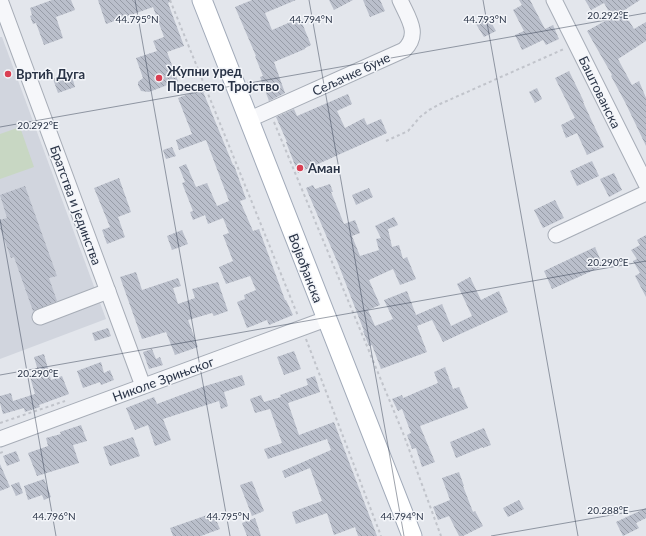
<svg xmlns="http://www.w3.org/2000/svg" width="646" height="536" font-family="Lato,sans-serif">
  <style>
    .built { fill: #d1d5de }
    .park { fill: #c8d7c3 }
    .building { fill: url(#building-back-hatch) }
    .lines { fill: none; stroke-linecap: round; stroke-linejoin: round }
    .minor-casing { stroke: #a7adb7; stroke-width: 17 }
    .major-casing { stroke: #a1aab9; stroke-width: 21 }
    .path { stroke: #c1c4cb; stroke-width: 2; stroke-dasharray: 3 3; stroke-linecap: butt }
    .minor { stroke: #f6f7fa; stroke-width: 15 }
    .major { stroke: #fff; stroke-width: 19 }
    .ticks { fill: none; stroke: #293346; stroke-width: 1; stroke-opacity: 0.45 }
    .poi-dot { fill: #da3f53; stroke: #f3f5f9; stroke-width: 1.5 }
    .labels { text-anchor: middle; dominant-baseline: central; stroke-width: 3; stroke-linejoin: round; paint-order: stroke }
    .poi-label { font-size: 13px; font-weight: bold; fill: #293346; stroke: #f3f5f9; text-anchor: start }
    .street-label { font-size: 13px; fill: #293346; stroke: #f3f5f9 }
    .ticks-label { font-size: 10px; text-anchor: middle; fill: #293346; stroke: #f3f5f9; stroke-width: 3; stroke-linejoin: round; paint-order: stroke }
  </style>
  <defs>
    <pattern id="building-back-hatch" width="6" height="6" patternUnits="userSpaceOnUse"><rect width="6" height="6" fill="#babfcb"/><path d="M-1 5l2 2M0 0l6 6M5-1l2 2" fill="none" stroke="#979ca7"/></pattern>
  </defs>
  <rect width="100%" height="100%" fill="#e3e6ec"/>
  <!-- built -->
  <polygon class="built" points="0,37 2,37 106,319 0,359"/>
  <!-- park -->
  <polygon class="park" points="20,127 34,167 0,179 0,134"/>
  <!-- building -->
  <g class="building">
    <polygon points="52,0 71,0 75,10 56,17 63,38 44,45 36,23 33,24 30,16 32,15 30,8"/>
    <polygon points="98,0 171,0 171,1 168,3 184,46 167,52 178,81 149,92 141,91 138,85 138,82 143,78 136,58 157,51 153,41 164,37 153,7 106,24"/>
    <polygon points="252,0 296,0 265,13 272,30 300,18 311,45 305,48 305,49 274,62 285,93 269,101 260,77 263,76 255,56 256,56 235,7"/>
    <polygon points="329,0 353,0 334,10"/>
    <polygon points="363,0 380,0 385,11 370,17"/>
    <polygon points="519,0 530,0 545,29 553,25 559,39 546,45 543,40 522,50 515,35 524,31 513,10 522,5"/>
    <polygon points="585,0 640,0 623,11 634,29 646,22 646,41 618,59 632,85 639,81 646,98 646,146 626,104 611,76 612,75 587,31 612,17 604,3 591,10"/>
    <polygon points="488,17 496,31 484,37 476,24"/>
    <polygon points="569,71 584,102 583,102 604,147 587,155 577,133 566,138 561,125 575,118 555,78"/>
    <polygon points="71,73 75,87 58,93 53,79"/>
    <polygon points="537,88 542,99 535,103 529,92"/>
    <polygon points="202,89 233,165 234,165 246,199 240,201 253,231 259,229 285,300 286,300 293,315 269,325 267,320 247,328 237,302 245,299 244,295 256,290 250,276 226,284 219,267 233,261 223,235 229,233 223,218 208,224 205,215 193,220 190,212 193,211 182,183 185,182 179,167 186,164 196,187 207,183 217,206 229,201 206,140 179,150 176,140 192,134 178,98"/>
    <polygon points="348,94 352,104 337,111 345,128 364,118 367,125 381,119 387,133 298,173 286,142 287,142 276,117 294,109 297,116"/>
    <polygon points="172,147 176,156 166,159 163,150"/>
    <polygon points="592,161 599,176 577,186 570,171"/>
    <polygon points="614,173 622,190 609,197 600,179"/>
    <polygon points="119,178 131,212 118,217 125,237 107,244 102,230 110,227 94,188"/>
    <polygon points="330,184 333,192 331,192 344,224 355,220 360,233 352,236 360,256 379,250 376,239 381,238 375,226 394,217 398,225 388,229 392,247 399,245 403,259 407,257 416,279 400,285 393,269 369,280 380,305 368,310 375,326 393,319 384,300 407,291 416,315 442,304 451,326 472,316 457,284 470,277 481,300 499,291 508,312 443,342 432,320 417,326 427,352 381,369 372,345 369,346 363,331 364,331 339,266 306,188 313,185 315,189"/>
    <polygon points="25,186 57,276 49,278 57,301 33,311 14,257 11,258 0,228 0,220 7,218 0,195"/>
    <polygon points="369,188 373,197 356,205 352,195"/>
    <polygon points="555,200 564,218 543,228 534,210"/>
    <polygon points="182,230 188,244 172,250 167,236"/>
    <polygon points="646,235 646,297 635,276 640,273 633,261 637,259 631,250 640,245 637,240"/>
    <polygon points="595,247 603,266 552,289 544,271"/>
    <polygon points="136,272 142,290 178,278 181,286 173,288 178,304 195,298 192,289 218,282 228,311 214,316 212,313 188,320 198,347 175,355 166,332 142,339 120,277"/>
    <polygon points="108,328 111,336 95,341 92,333"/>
    <polygon points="152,349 156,359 160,357 163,365 149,369 143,352"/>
    <polygon points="294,351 301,369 284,375 277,357"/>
    <polygon points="44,354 51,380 62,376 69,394 39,405 40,407 25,412 24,408 3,414 0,403 0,396 11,393 13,401 35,394 30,377 39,374 34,357"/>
    <polygon points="101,362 104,373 110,370 114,380 101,385 100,382 83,388 77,371"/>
    <polygon points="445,367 453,389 459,387 468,408 420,426 435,462 422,467 416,448 412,449 407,435 411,433 402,409 398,411 392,399 402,395 403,398 438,383 434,372"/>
    <polygon points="242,375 245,385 224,392 228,406 221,409 219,401 163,419 171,440 155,446 148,425 135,430 126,408 154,397 157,404 205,386"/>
    <polygon points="315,376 320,392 288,403 299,435 334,422 377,536 358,536 355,527 334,535 327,513 296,524 292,512 322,501 310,468 285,478 282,471 331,450 327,439 268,459 264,449 282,443 270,409 255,413 250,399 261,395 264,402 281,397 280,395 308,385 306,379"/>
    <polygon points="81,425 87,441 73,445 79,463 37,476 28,453 48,446 46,438 61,434 60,432"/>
    <polygon points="484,428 491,445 483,448 483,447 456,458 450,442"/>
    <polygon points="133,437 140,456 110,466 103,447"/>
    <polygon points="16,451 20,461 7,466 3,456"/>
    <polygon points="0,464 10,487 0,491"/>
    <polygon points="459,472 464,486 463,486 473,512 475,511 483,526 463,536 459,536 449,516 438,520 433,507 450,500 442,478"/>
    <polygon points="44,479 51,497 44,500 42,495 28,500 24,486"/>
    <polygon points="252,481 264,511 252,516 240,485"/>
    <polygon points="19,482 23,493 16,496 11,485"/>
    <polygon points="519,500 524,509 508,517 503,508"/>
    <polygon points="646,508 646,518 636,523 639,528 623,536 616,522"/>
    <polygon points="213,513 220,529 201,536 173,536 170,528"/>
    <polygon points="255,518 261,536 247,536 242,523"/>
  </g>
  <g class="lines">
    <!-- minor casing -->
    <g class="minor-casing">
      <g id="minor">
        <polyline points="0,0 143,386"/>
        <polyline points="554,0 646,184"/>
        <path d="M248,120L404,50C421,34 408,18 400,0"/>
        <polyline points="556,235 646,193"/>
        <polyline points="40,317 108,291"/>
        <polyline points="0,439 326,319"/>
      </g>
    </g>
    <!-- major casing -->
    <g class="major-casing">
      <polyline id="major" points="202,0 412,536"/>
    </g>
    <!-- path -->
    <g class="path">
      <polyline points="170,0 298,316"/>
      <polyline points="274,122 403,433 441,536"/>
      <polyline points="386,141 408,131 420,117 429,110 440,104 564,49"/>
      <polyline points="306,339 381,536"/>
      <polyline points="0,423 65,401"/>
      <polyline points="0,453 5,451"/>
    </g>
    <!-- minor -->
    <use href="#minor" class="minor"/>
    <!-- major -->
    <use href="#major" class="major"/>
  </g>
  <!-- ticks -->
  <path class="ticks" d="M135,0L230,536M309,0L404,536M483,0L578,536M0,127L646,13M0,219L56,536M0,375L646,261M491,536L646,509"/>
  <!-- markers -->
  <g class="poi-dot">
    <circle cx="8" cy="74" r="4"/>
    <circle cx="159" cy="78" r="4"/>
    <circle cx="300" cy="168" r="4"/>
  </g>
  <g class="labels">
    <!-- poi labels -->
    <g class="poi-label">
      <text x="167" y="71">Жупни уред<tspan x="167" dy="15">Пресвето Тројство</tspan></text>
      <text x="16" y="74">Вртић Дуга</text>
      <text x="308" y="168">Аман</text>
    </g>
    <!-- street labels -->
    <g class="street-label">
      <text transform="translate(351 74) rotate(-25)">Сељачке буне</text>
      <text transform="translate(600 92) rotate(64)">Баштованска</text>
      <text transform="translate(76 205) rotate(70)">Братства и јединства</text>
      <text transform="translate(306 268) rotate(69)">Војвођанска</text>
      <text transform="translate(163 379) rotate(-20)">Николе Зрињског</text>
    </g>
  </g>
  <g class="ticks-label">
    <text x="608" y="19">20.292°E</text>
    <text x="137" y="23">44.795°N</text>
    <text x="311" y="23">44.794°N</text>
    <text x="485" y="23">44.793°N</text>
    <text x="38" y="129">20.292°E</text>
    <text x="608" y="266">20.290°E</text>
    <text x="38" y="377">20.290°E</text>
    <text x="608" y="514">20.288°E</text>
    <text x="54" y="520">44.796°N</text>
    <text x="228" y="520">44.795°N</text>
    <text x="402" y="520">44.794°N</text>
  </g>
</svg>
